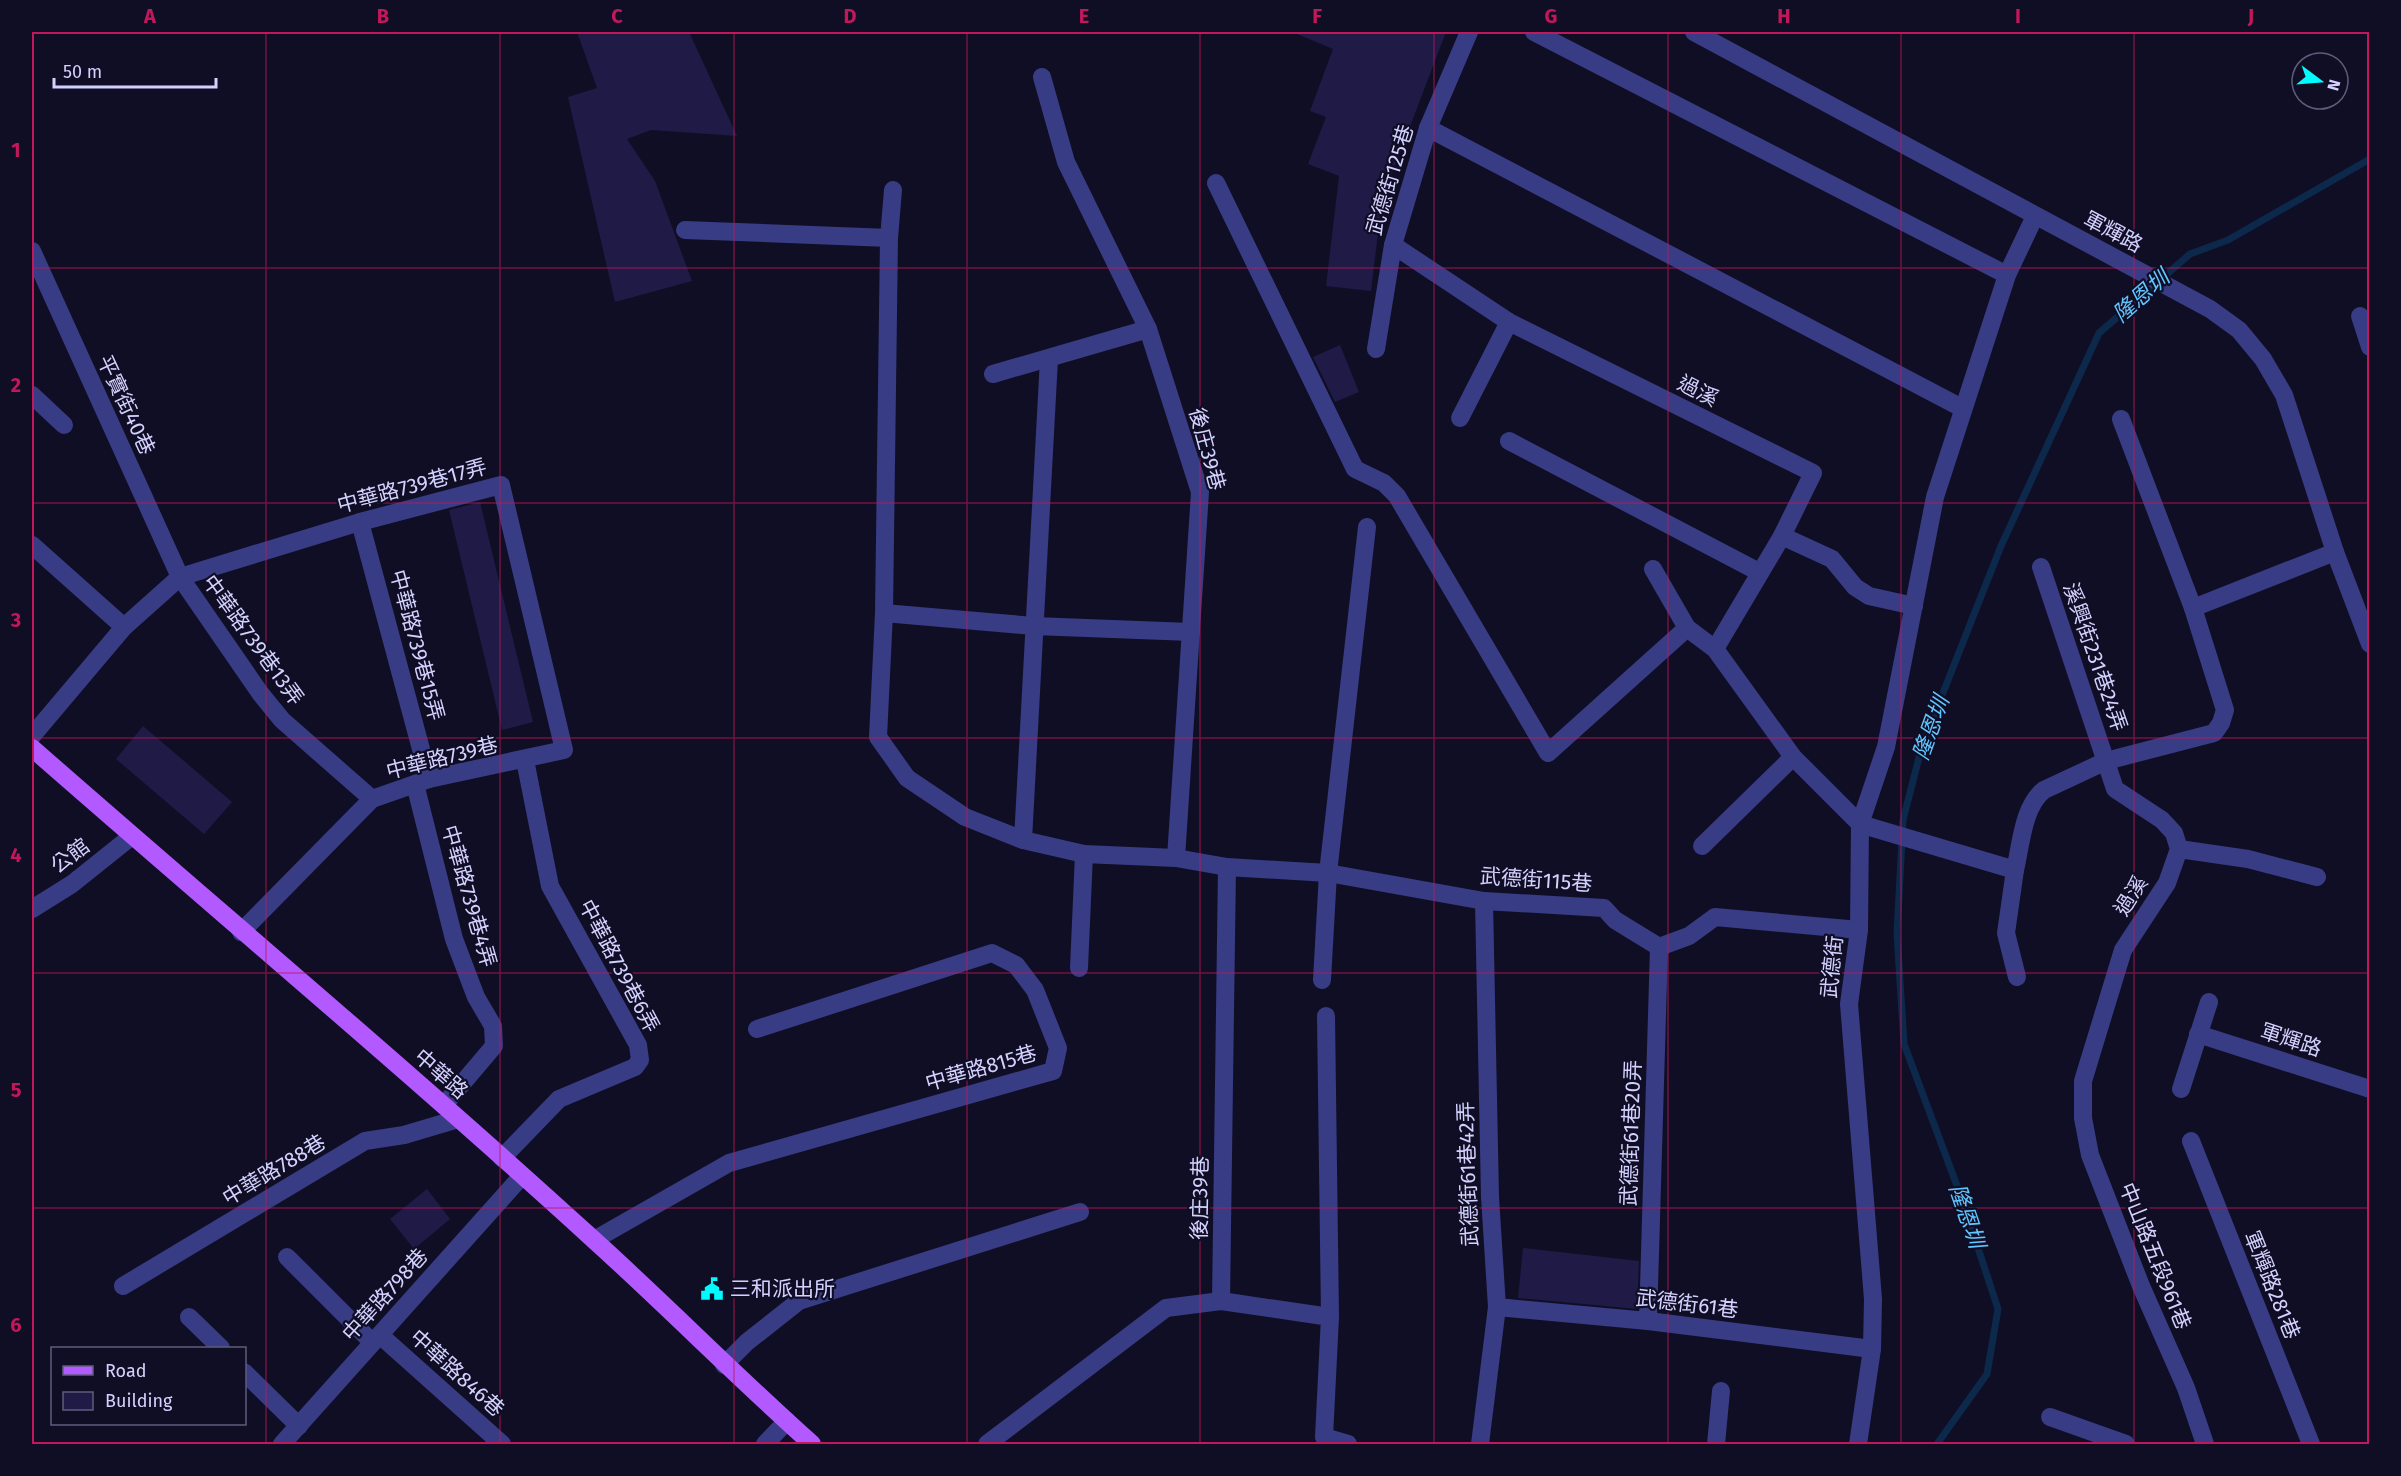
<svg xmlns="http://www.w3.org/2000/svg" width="2401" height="1476" font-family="'Fira Sans','Noto Sans TC',sans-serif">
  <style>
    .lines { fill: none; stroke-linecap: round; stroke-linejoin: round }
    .stream { stroke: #0c294b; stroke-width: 7 }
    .building { fill: #1f1a46 }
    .minor { stroke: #383c84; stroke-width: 18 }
    .major { stroke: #b259ff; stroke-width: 18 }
    .grid { fill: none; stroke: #c2185b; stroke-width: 1.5; stroke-opacity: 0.55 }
    .labels { text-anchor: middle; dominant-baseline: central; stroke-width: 4.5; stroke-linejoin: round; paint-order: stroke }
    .street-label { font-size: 21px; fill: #d3d2ff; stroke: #100e25 }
    .poi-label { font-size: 21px; fill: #d3d2ff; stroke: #100e25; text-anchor: start }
    .water-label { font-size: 22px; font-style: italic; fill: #60c4ff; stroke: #100e25 }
    .neatline { fill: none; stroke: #c2185b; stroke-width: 2 }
    .grid-label { font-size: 20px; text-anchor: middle; font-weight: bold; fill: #c2185b }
  </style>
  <rect width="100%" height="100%" fill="#100e25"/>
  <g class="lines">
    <!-- stream -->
    <polyline class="stream" points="1937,1444 1987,1374 1998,1309 1962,1199 1904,1044 1897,934 1903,820 1922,746 2001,546 2099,333 2190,254 2228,240 2370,159"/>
  </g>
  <!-- building -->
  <g class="building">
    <polygon points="577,32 689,32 737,136 651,130 627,139 655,181 692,281 615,302 568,97 597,88"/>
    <polygon points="1292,32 1446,32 1382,200 1371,291 1326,286 1339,176 1308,164 1326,117 1310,111 1333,49"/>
    <polygon points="1340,345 1359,392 1335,402 1313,357"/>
    <polygon points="480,502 533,722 502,730 449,510"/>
    <polygon points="143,726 232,802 204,834 116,759"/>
    <polygon points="427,1189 450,1219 414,1249 390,1219"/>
    <polygon points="1523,1248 1639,1261 1637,1309 1518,1298"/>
  </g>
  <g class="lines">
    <!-- minor -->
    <g class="minor">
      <polyline points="1534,32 2007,275"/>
      <polyline points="1694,32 2210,309 2239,330 2263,359 2284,395 2335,552 2370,644"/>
      <polyline points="1042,77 1066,162 1148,329 1200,492 1176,858"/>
      <polyline points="1428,128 1962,408"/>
      <polyline points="1216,183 1355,469 1384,483 1397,496 1548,753 1687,628"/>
      <polyline points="893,190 889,238 884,613 878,737 907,778 965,817 1023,840 1084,854"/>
      <path d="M2035,216L2007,275L1935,497L1886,747L1860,824L2015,870C2021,845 2023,806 2044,790L2106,761L2214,733L2221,723L2225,710L2193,608L2335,552"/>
      <polyline points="685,230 889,238"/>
      <polyline points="1393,245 1509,322 1813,473 1782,536 1715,649"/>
      <polyline points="32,251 180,577 260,693 282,720 372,799"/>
      <polyline points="2360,316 2370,347"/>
      <polyline points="1376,349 1393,245 1428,128 1469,32"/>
      <polyline points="993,374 1148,329"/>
      <polyline points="32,395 64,425"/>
      <polyline points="1460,418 1509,322"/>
      <polyline points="2121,419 2193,608"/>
      <polyline points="1509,441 1759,572"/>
      <polyline points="360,522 429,779"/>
      <polyline points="1782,536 1832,559 1855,587 1869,596 1914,606"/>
      <polyline points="32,545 124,627"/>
      <polyline points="2041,567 2115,789 2162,820 2174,833 2179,849 2167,883 2123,950 2083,1081 2083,1118 2090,1155 2141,1286 2186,1388 2205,1444"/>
      <polyline points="1653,569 1687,628 1715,649 1793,757 1860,824 1859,930 1849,1004 1873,1299 1872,1349 1858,1444"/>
      <polyline points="884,613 1034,626 1191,632"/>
      <polyline points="32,736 124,627 180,577 360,522 501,485 564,750 429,779 372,799 241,932"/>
      <polyline points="415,784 454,939 476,997 493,1026 494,1046 444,1105"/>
      <polyline points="1023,840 1049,359"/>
      <polyline points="1702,846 1793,757"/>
      <polyline points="2179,849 2248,859 2317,877"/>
      <polyline points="1227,867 1328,873 1484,901 1604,908 1615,920 1659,947 1689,936 1715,917 1859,930"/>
      <polyline points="2015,870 2006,933 2017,977"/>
      <polyline points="32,909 72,884 132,836"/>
      <polyline points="1322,980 1328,873 1367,527"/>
      <polyline points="1326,1016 1330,1317"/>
      <polyline points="2198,1034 2370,1089"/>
      <polyline points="2181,1089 2209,1002"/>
      <polyline points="2191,1141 2311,1444"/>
      <polyline points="502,1158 559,1099 635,1067 640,1060 638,1045 550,886 525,760"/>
      <polyline points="594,1240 729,1163 1053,1071 1058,1048 1035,990 1016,965 992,953 757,1029"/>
      <polyline points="287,1257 372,1342"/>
      <polyline points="123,1286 365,1141 404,1135 458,1119"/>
      <polyline points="1221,1301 1330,1317 1324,1437 1348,1444"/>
      <polyline points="1497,1307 1648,1321 1872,1349"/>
      <polyline points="189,1317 221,1348"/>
      <polyline points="1648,1321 1659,947"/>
      <polyline points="381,1336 502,1444"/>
      <polyline points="724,1365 747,1342 799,1301 1080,1212"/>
      <polyline points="244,1372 299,1426"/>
      <polyline points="2050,1417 2126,1444"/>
      <polyline points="282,1444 521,1177"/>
      <polyline points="765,1444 787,1421"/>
      <polyline points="987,1444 1166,1308 1221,1301 1227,867 1176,858 1084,854 1079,968"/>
      <polyline points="1480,1444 1497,1307 1490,1197 1484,901"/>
      <polyline points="1716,1444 1721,1391"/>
    </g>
    <!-- major -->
    <path class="major" d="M32,748C219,912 410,1072 594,1240C668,1307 738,1378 812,1444"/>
  </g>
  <!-- grid -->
  <path class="grid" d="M266,32V1444M500,32V1444M734,32V1444M967,32V1444M1200,32V1444M1434,32V1444M1668,32V1444M1901,32V1444M2134,32V1444M32,268H2370M32,503H2370M32,738H2370M32,973H2370M32,1208H2370"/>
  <!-- icons -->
  <defs>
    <g id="civic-bare" transform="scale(1.8)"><path d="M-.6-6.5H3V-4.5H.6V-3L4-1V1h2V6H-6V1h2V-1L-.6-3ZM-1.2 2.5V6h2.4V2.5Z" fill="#00fafd" stroke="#100e25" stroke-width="2.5" paint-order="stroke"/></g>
  </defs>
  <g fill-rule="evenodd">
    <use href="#civic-bare" x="712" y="1289"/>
  </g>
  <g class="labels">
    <!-- street labels -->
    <g class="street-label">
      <text transform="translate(1390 180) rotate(-73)">武德街125巷</text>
      <text transform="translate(2113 232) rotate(28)">軍輝路</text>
      <text transform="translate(1698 391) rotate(27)">過溪</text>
      <text transform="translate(126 405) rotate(65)">平實街40巷</text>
      <text transform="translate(1207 449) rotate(75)">後庄39巷</text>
      <text transform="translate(412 486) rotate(-15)">中華路739巷17弄</text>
      <text transform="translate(253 640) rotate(54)">中華路739巷13弄</text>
      <text transform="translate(417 645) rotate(75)">中華路739巷15弄</text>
      <text transform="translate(2095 657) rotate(71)">溪興街231巷24弄</text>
      <text transform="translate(442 758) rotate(-14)">中華路739巷</text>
      <text transform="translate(70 856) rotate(-37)">公館</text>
      <text transform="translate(1536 880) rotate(4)">武德街115巷</text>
      <text transform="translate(469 896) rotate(74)">中華路739巷4弄</text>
      <text transform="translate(2131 896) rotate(-57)">過溪</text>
      <text transform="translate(619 966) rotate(62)">中華路739巷6弄</text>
      <text transform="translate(1832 967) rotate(-84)">武德街</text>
      <text transform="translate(2291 1040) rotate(18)">軍輝路</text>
      <text transform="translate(981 1068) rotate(-16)">中華路815巷</text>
      <text transform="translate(441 1074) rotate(41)">中華路</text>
      <text transform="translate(1631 1133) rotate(-88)">武德街61巷20弄</text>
      <text transform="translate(274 1170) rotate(-31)">中華路788巷</text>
      <text transform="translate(1468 1174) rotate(-92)">武德街61巷42弄</text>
      <text transform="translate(1200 1198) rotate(-89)">後庄39巷</text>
      <text transform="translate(2155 1256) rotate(68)">中山路五段961巷</text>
      <text transform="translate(2272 1285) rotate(68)">軍輝路281巷</text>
      <text transform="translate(385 1295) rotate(-48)">中華路798巷</text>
      <text transform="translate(1687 1304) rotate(7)">武德街61巷</text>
      <text transform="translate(457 1373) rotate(42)">中華路846巷</text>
    </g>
    <!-- poi labels -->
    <g class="poi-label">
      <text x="730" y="1289">三和派出所</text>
    </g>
    <!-- water labels -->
    <g class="water-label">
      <text transform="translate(2141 296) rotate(-41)">隆恩圳</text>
      <text transform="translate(1931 728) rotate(-70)">隆恩圳</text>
      <text transform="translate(1967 1216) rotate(71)">隆恩圳</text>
    </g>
  </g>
  <!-- border -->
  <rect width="2401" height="1476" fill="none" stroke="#100e25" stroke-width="66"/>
  <!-- legend -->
  <rect x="51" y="1347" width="195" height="78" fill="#100e25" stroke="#5e5c7c" stroke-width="1.5"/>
  <rect x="63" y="1366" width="30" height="9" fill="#b259ff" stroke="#5e5c7c" stroke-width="1.5"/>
  <text x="105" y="1377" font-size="18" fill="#d3d2ff">Road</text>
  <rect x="63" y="1392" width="30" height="18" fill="#1f1a46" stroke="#5e5c7c" stroke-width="1.5"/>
  <text x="105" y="1407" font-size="18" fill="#d3d2ff">Building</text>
  <!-- north arrow -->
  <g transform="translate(2320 81) rotate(106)"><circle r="28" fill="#100e25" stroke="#5e5c7c" stroke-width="1.5"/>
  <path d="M0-4.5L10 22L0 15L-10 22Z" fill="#00fafd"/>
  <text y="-9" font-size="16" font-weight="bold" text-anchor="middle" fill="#d3d2ff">N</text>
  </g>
  <!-- scale -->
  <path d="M54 78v9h162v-9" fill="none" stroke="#d3d2ff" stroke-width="3"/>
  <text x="63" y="78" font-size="18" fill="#d3d2ff" stroke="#100e25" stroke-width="4.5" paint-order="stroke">50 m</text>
  <rect x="33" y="33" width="2335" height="1410" class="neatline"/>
  <g class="grid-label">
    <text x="150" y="23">A</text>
    <text x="383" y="23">B</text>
    <text x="617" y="23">C</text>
    <text x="850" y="23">D</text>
    <text x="1084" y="23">E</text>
    <text x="1317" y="23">F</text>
    <text x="1551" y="23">G</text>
    <text x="1784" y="23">H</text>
    <text x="2018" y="23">I</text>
    <text x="2251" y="23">J</text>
    <text x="16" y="157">1</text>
    <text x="16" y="392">2</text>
    <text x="16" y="627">3</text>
    <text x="16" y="862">4</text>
    <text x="16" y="1097">5</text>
    <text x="16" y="1332">6</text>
  </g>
</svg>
